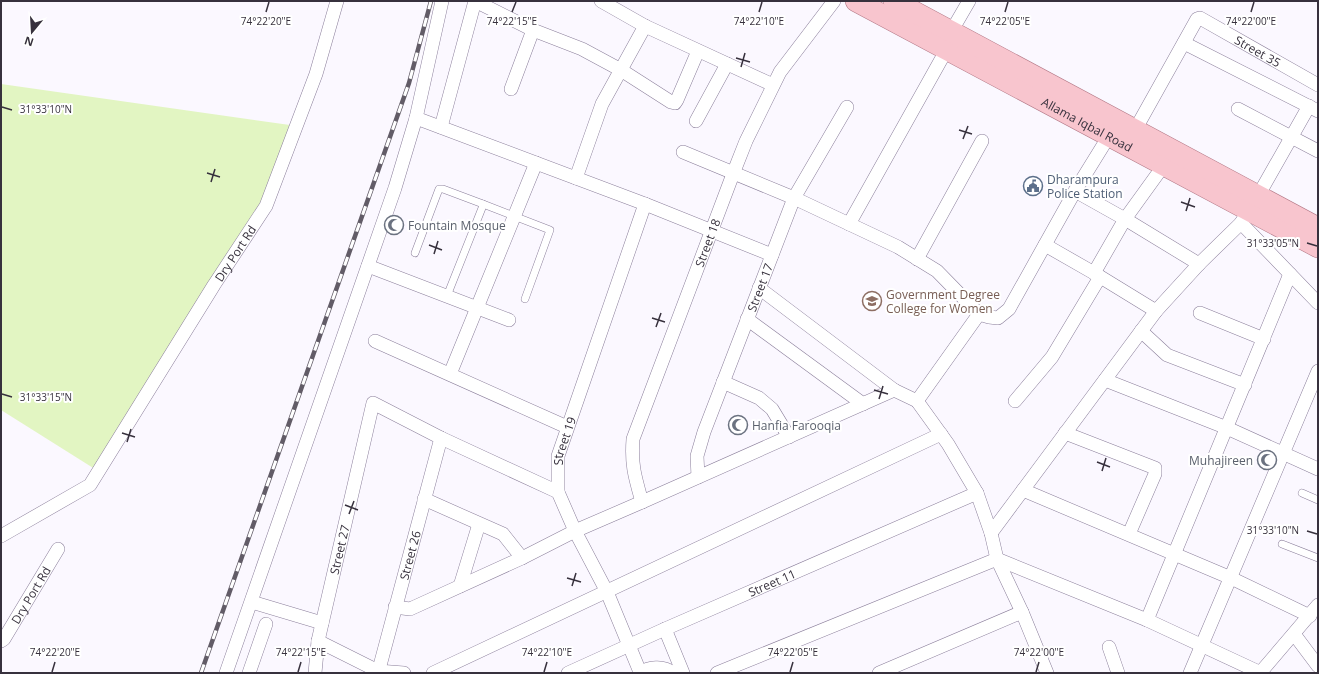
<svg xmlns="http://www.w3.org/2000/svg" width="1319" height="674" font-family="'Open Sans',sans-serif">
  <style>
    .green { fill: #e2f5c2 }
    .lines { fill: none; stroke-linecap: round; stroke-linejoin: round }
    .service-casing { stroke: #8b7f9b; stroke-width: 8 }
    .minor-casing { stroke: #8b7f9b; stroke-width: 14 }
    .primary-casing { stroke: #b27886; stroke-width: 22 }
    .service { stroke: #fff; stroke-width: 7 }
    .minor { stroke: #fff; stroke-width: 13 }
    .primary { stroke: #f8c5ce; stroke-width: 21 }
    .rail-casing { stroke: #625c67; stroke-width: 4.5 }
    .rail { stroke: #fff; stroke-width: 3; stroke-dasharray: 9; stroke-linecap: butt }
    .ticks { fill: none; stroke: #37313d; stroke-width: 1.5 }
    .labels { text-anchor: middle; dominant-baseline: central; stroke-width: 4; stroke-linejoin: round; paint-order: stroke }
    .street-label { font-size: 12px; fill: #37313d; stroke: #fff }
    .service-label { font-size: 12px; fill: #4e5e75; stroke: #fff; text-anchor: start }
    .worship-label { font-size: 12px; fill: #5b616d; stroke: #fff; text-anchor: start }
    .education-label { font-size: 12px; fill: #785e54; stroke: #fff; text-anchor: start }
    .ticks-label { font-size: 10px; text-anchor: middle; fill: #37313d; stroke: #fff; stroke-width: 4; stroke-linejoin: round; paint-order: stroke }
  </style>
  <rect width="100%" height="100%" fill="#fbf8ff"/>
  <!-- green -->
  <polygon class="green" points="1,84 297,126 266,206 98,471 1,410"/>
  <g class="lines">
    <!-- service casing -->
    <g class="service-casing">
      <g id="service">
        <polyline points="483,204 550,230 525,299"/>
        <polyline points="415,253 439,189 443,189 483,204 482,208 447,296"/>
        <polyline points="1302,493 1318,500"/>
        <polyline points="1282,544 1318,558"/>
      </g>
    </g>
    <!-- minor casing -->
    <g class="minor-casing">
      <g id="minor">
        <polyline points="475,1 533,30 582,49 621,70 671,102 675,103 677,100 698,51"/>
        <polyline points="601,1 645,26 773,85"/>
        <polyline points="951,32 969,1"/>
        <polyline points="1184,43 1318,111"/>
        <polyline points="511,89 533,30"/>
        <polyline points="1238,109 1318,151"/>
        <polyline points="416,118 442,1"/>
        <polyline points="696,121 727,64"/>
        <polyline points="441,127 475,1"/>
        <path id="s1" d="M1135,130L1197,19L1200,18L1318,85"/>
        <polyline points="683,152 794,198 898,247 937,271 979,314"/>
        <polyline points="576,178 602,104 645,26"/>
        <polyline points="1075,191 1125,219 1199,264"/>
        <polyline points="1258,196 1309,106"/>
        <polyline points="1241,223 1318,303"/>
        <polyline points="849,224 947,49"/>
        <polyline points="1045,245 1094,273 1156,311"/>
        <polyline points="917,259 982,141"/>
        <polyline points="368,266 509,320"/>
        <polyline points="1094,273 1125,219 1164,165"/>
        <polyline points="759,288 894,390"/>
        <polyline points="1200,313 1264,339"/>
        <polyline points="747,319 863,404"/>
        <polyline points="1141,331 1167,355 1245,385"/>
        <polyline points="375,341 567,427"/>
        <polyline points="450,374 536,163"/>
        <polyline points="1105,380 1227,428 1318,469"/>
        <polyline points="723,382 759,398 772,409 789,437"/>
        <polyline points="917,401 979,314 989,317 998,318 1009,309 1075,191 1109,136"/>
        <polyline points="1015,401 1052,357 1100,277"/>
        <polyline points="1065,433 1155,468 1155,474 1129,534"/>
        <path id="s2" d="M698,477L697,456L704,432L794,198L847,107"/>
        <polyline points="1023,490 1231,578 1310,616"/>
        <polyline points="424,499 503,534 522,558"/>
        <path id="s3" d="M642,502C635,477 631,465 633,439L733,174L746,141L780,72L834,1"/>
        <polyline points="991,533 1156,311 1199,264 1241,223 1249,210"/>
        <path id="s4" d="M1,536L90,485L214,285L266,206L316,74L337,1"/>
        <polyline points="460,586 479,524"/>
        <polyline points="255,603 322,623"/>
        <polyline points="395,607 410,609 522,558 575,531 642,502 894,390 917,401 948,444 977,493 991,533 997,559 1022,612 1047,673"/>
        <polyline points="1147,620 1290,274"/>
        <polyline points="665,629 683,673"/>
        <polyline points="1294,634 1318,666"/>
        <path id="s5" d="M1,641L4,639L58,549"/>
        <polyline points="318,641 378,671 404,673"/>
        <polyline points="1109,647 1118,673"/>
        <path id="s6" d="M640,672L607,592L575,531L558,492V456L645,204"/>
        <polyline points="226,673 395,188 416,118 645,204 772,255"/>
        <polyline points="249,673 266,624"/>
        <path id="s7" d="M315,673L318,641L373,403L441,438L558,492"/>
        <path id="s8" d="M378,673L441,438"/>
        <polyline points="433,673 941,434"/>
        <path id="s9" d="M568,673L665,629L977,493"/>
        <path d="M639,673C649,667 663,665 673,673"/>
        <polyline points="717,673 997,559 1147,620 1261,673"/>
        <polyline points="879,673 1022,612"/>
        <polyline points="1190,673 1318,371"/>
        <polyline points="1260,673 1318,605"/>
      </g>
    </g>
    <!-- primary casing -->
    <g class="primary-casing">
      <g id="primary">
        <path id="s10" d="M856,1L1318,247"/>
        <polyline points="894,1 1318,228"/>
      </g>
    </g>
    <!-- service -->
    <use href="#service" class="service"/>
    <!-- minor -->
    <use href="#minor" class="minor"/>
    <!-- primary -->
    <use href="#primary" class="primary"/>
    <!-- rail casing -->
    <g class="rail-casing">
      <polyline id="rail" points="201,673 409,83 431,1"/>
    </g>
    <!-- rail -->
    <use href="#rail" class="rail"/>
  </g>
  <!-- ticks -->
  <path class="ticks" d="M266,12L269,2M512,12L516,2M759,12L762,2M1005,12L1008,2M1251,12L1254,2M736,58L750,62M741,67L745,53M2,107L12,110M959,130L972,134M963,139L968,126M207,173L220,177M211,182L215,169M1181,202L1195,207M1186,211L1190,198M1307,243L1317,246M429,245L442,250M434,254L438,241M652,318L665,322M656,327L661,313M874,390L888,394M2,394L12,397M879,399L883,386M122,433L135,437M127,442L131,429M1097,462L1110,467M1102,471L1106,458M345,505L358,510M349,514L354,501M1307,531L1317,534M567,578L581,582M572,586L576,573M52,672L55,662M298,672L301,662M544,672L547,662M790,672L793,662M1036,672L1039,662"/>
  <!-- icons -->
  <defs>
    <g id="civic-ring" transform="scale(1)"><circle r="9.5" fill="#fff" stroke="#5c6f8a" stroke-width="1.5"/><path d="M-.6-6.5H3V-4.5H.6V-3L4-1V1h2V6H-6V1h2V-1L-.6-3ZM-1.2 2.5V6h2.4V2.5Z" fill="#5c6f8a"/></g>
    <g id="mosque-ring" transform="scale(1)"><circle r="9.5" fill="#fff" stroke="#6b7280" stroke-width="1.5"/><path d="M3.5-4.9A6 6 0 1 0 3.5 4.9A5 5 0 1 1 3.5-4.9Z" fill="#6b7280"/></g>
    <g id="university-ring" transform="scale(1)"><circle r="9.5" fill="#fff" stroke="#8d6e63" stroke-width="1.5"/><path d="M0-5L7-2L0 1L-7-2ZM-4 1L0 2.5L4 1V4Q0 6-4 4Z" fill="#8d6e63"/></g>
  </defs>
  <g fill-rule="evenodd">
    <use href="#civic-ring" x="1033" y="186"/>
    <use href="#mosque-ring" x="394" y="225"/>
    <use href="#university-ring" x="872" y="301"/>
    <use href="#mosque-ring" x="738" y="425"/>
    <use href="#mosque-ring" x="1267" y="460"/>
  </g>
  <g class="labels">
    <!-- street labels -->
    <g class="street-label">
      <text stroke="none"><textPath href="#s1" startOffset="197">Street 35</textPath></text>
      <text stroke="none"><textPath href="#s10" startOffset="262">Allama Iqbal Road</textPath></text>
      <text stroke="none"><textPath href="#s3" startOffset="274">Street 18</textPath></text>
      <text stroke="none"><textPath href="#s4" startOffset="376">Dry Port Rd</textPath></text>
      <text stroke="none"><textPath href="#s2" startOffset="201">Street 17</textPath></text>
      <text stroke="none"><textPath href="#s6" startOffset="250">Street 19</textPath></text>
      <text stroke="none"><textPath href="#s7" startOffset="126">Street 27</textPath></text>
      <text stroke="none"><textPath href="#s8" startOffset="122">Street 26</textPath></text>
      <text stroke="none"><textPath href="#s9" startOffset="223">Street 11</textPath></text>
      <text stroke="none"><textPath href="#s5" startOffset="55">Dry Port Rd</textPath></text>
    </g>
    <!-- service labels -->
    <g class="service-label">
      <text x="1047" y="179">Dharampura<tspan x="1047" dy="14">Police Station</tspan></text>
    </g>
    <!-- worship labels -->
    <g class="worship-label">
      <text x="408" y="225">Fountain Mosque</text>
      <text x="752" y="425">Hanfia Farooqia</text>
      <text x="1253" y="460" text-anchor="end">Muhajireen</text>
    </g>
    <!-- education labels -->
    <g class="education-label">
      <text x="886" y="294">Government Degree<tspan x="886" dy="14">College for Women</tspan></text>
    </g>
  </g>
  <g class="ticks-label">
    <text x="266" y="25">74°22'20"E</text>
    <text x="512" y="25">74°22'15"E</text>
    <text x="759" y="25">74°22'10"E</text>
    <text x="1005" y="25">74°22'05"E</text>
    <text x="1251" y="25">74°22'00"E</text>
    <text x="46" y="113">31°33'10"N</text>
    <text x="1273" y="247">31°33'05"N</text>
    <text x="46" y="401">31°33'15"N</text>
    <text x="1273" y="534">31°33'10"N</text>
    <text x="1039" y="656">74°22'00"E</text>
    <text x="55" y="656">74°22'20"E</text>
    <text x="301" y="656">74°22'15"E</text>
    <text x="547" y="656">74°22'10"E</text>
    <text x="793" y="656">74°22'05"E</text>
  </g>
  <!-- border -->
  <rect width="1319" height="674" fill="none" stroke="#37313d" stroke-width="4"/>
  <!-- north arrow -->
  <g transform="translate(32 32) rotate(198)" stroke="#ffffff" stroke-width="3" paint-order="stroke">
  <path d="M0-3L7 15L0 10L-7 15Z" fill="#37313d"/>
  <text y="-6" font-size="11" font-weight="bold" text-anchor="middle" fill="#37313d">N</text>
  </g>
</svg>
